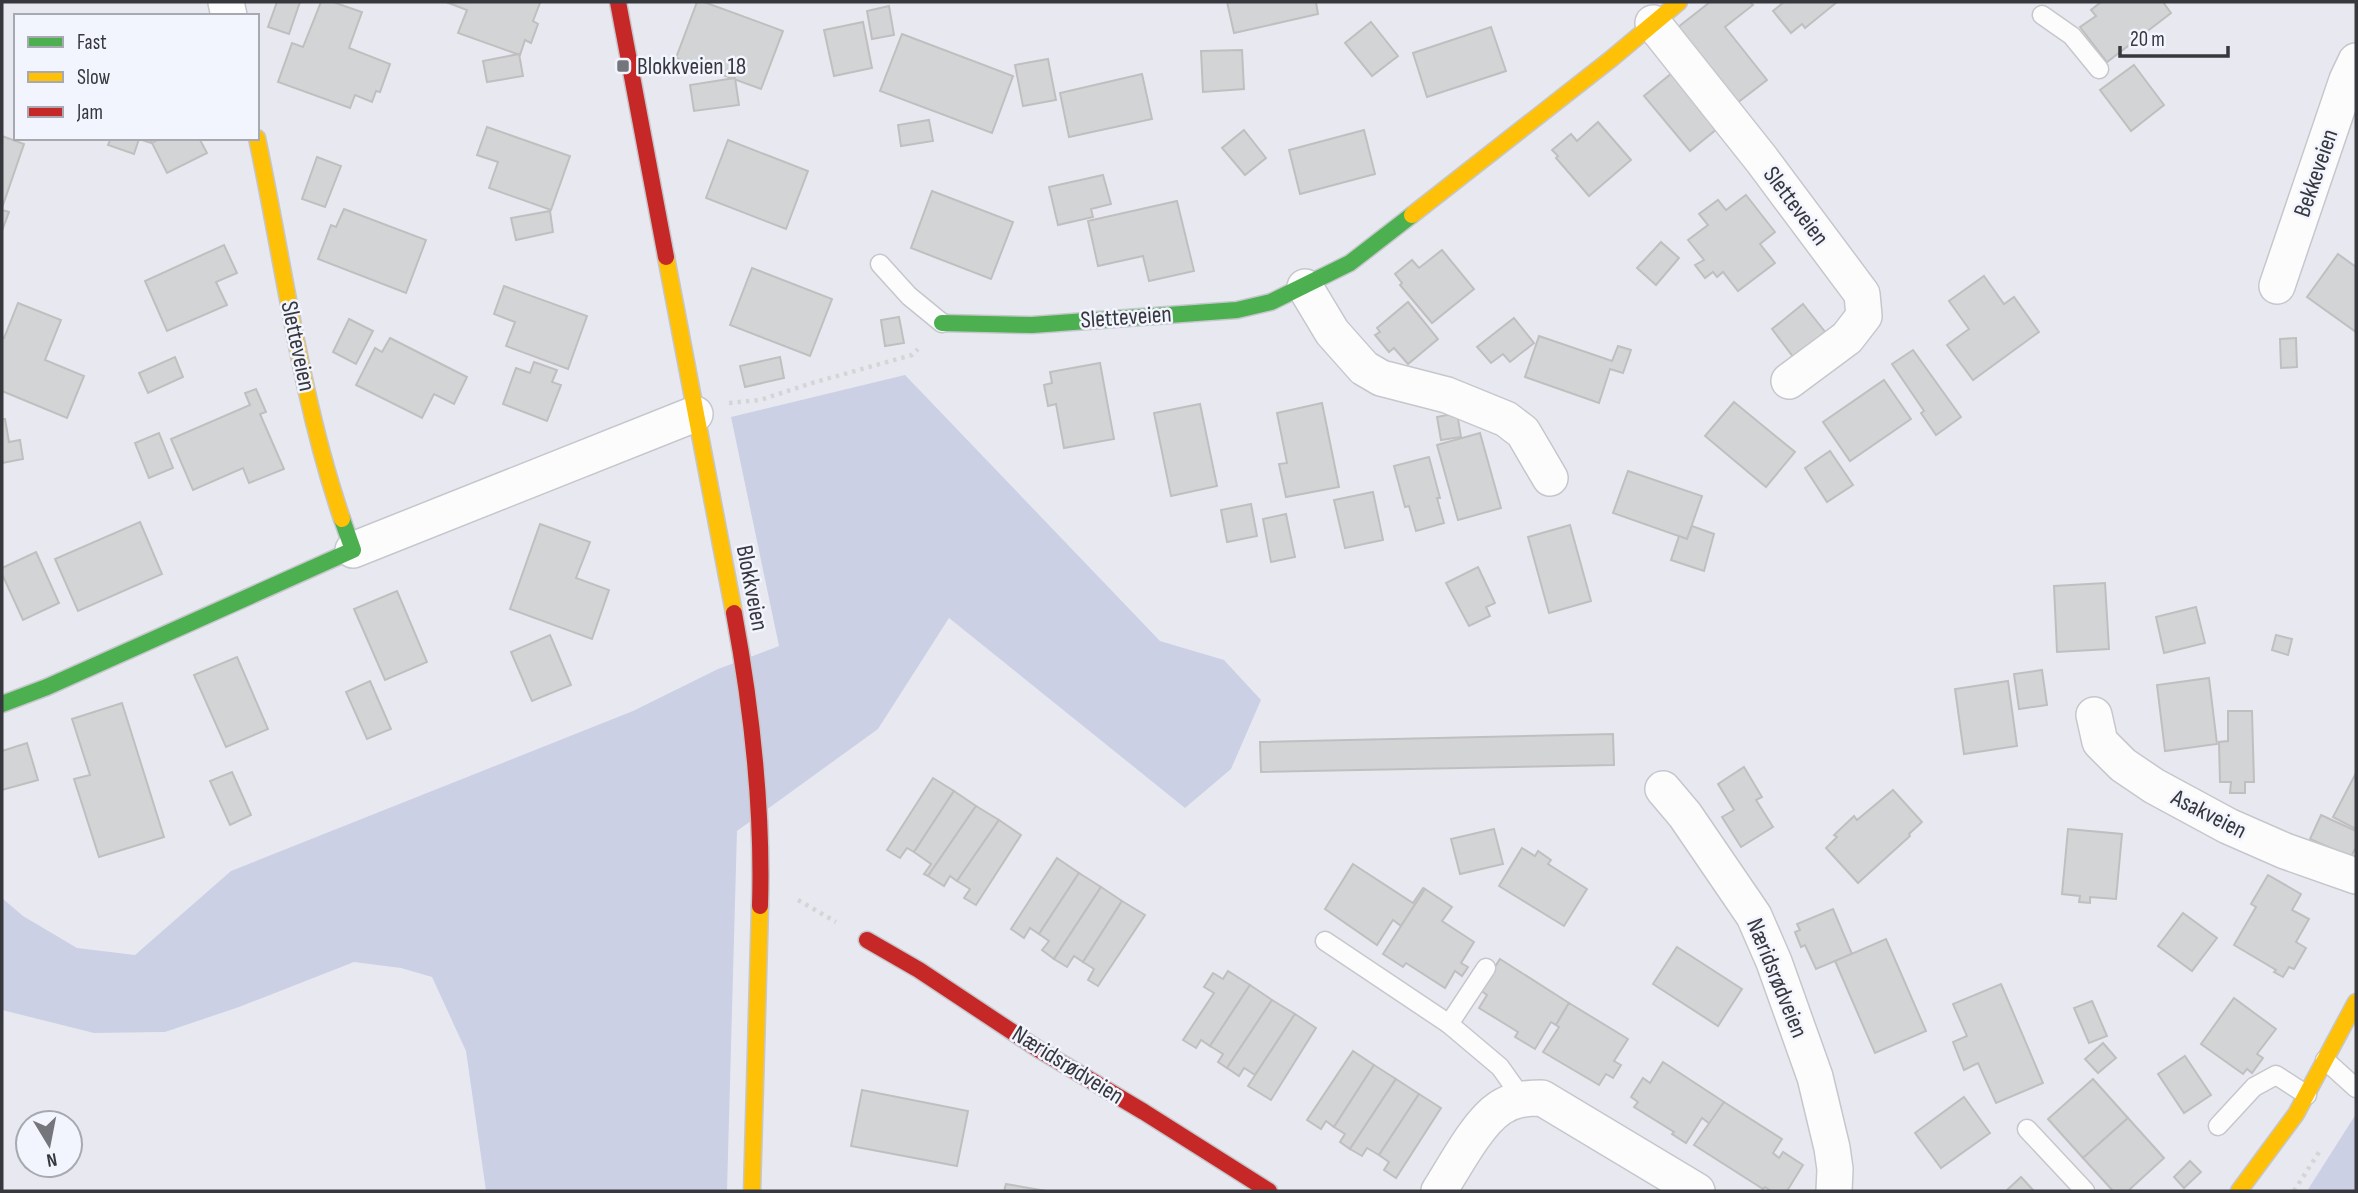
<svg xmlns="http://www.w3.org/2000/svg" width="2358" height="1193" font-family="'Sofia Sans Condensed',sans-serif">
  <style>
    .green { fill: #ccd0e4 }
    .building { fill: #d3d4d5; stroke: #c0bfc0; stroke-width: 2 }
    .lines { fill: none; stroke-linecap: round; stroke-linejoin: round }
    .lane-casing { stroke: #c6c7cc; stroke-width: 21 }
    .street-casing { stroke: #c6c7cc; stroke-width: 38 }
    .fast-casing { stroke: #c6c7cc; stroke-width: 19 }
    .slow-casing { stroke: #c6c7cc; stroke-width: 19 }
    .jam-casing { stroke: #c6c7cc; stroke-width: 19 }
    .path { stroke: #d5d5d8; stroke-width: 4.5; stroke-dasharray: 3.5 5; stroke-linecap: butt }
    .lane { stroke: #fcfcfd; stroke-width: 18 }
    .street { stroke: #fcfcfd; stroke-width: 35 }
    .fast { stroke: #4caf50; stroke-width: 16 }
    .slow { stroke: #ffc107; stroke-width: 16 }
    .jam { stroke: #c62828; stroke-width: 16 }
    .poi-dot { fill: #75767c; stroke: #f2f4fe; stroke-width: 2.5 }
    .labels { text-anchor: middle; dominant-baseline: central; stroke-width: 5; stroke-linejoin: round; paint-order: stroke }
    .poi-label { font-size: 24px; fill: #37383d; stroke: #f2f4fe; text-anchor: start }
    .street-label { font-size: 24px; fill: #37383d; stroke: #f2f4fe }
  </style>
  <rect width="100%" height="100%" fill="#e8e9f0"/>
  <!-- green -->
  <g class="green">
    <polygon points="905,375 1160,641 1224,660 1261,700 1231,769 1185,808 949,618 878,729 737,831 727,1191 486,1191 466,1051 432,977 401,968 354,962 239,1007 165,1032 94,1033 2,1010 2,898 23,916 77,948 135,955 231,871 633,711 718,669 779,646 731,417"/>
    <polygon points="2356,1114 2356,1191 2307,1191"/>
  </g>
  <!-- building -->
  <g class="building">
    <polygon points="277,2 300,2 289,34 268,27"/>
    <polygon points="321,2 333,2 362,12 349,48 390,64 380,92 376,91 372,102 355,95 350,108 278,82 292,43 303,47"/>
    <polygon points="446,2 538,2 540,3 533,21 538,24 531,43 525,40 520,55 458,33 467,10"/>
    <polygon points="697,2 704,2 783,31 761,89 676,58"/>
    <polygon points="1227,2 1316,2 1318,14 1234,33"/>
    <polygon points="1710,2 1750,2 1753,5 1725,27 1767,80 1737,103 1677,28"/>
    <polygon points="1784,2 1783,2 1837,2 1805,28 1802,24 1791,33 1773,11"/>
    <polygon points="2101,2 2163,2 2171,13 2107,62 2080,27 2096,16 2091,10"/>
    <polygon points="889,6 894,35 872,39 867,11"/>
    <polygon points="863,22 872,68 834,76 824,30"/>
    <polygon points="1371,22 1398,56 1372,76 1345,43"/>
    <polygon points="1491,27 1506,71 1427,97 1413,53"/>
    <polygon points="902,34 1013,76 992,133 880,91"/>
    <polygon points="1242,50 1244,89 1203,92 1201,51"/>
    <polygon points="519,54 523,76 487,82 483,61"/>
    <polygon points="1048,59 1056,100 1023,106 1015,65"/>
    <polygon points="2134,65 2164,105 2131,131 2100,90"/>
    <polygon points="1672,73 1718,128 1690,151 1644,96"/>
    <polygon points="1142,74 1152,119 1069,137 1060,93"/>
    <polygon points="735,78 739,105 694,111 690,85"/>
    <polygon points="929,120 933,141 901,146 898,125"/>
    <polygon points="1598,122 1631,160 1589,196 1556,158 1558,156 1552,150 1571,134 1577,141"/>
    <polygon points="487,127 570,156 551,210 489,188 498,162 477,155"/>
    <polygon points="1244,130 1266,158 1245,175 1222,148"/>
    <polygon points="1364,130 1375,174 1300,194 1289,150"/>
    <polygon points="2,136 24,144 2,208"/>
    <polygon points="111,138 152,138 151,143 139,139 134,154 108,145"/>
    <polygon points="161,138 199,138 207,153 167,173 152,143"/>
    <polygon points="728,140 808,171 786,229 706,198"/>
    <polygon points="317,157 341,166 325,207 302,199"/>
    <polygon points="1103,175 1111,204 1091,209 1093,217 1058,225 1049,187"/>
    <polygon points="932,191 1013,222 991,279 911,248"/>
    <polygon points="1746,195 1775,232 1760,244 1775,263 1738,291 1723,272 1717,277 1713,272 1705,278 1695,265 1704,260 1688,240 1708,225 1699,214 1718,200 1726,210"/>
    <polygon points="1177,201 1194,271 1149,281 1143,256 1098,266 1088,221"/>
    <polygon points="344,209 426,240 406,293 318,259 331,225 336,227"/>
    <polygon points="2,210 9,212 2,231"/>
    <polygon points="550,211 553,232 516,240 511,218"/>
    <polygon points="1661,242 1679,258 1656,285 1637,268"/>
    <polygon points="224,245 237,273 216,282 227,305 167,331 145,281"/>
    <polygon points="1442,250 1474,289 1432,323 1400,285 1402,283 1395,274 1412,260 1419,268"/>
    <polygon points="2338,254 2356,267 2356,332 2307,297"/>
    <polygon points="752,268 832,299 810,356 730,325"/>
    <polygon points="1984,276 2004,304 2014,297 2039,332 1973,380 1947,345 1969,329 1949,301"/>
    <polygon points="504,286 587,316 568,369 506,346 515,322 494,314"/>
    <polygon points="1408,302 1438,339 1408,364 1394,348 1389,352 1375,335 1380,332 1377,328"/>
    <polygon points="18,303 61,320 45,360 84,376 67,418 2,391 2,337 4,338"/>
    <polygon points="1803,304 1826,333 1794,358 1772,329"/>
    <polygon points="899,317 904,343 885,346 881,320"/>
    <polygon points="1514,318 1534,343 1510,362 1503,354 1491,363 1477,347"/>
    <polygon points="349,319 373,331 356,364 333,352"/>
    <polygon points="1539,336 1612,361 1618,346 1631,350 1623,373 1610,369 1599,403 1525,377"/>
    <polygon points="390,338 467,377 454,404 434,394 422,418 356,385 375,348 382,352"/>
    <polygon points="2296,338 2297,367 2281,368 2280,339"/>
    <polygon points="1913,350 1961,417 1936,435 1921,413 1924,411 1892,364"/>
    <polygon points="175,357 183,377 148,393 139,373"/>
    <polygon points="780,357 784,378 745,387 740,366"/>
    <polygon points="534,362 557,370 552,382 561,385 547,421 503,404 516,368 530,373"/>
    <polygon points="1100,363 1114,439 1064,448 1056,404 1048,406 1044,385 1052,383 1050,372"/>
    <polygon points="1884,380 1911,419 1850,461 1823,422"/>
    <polygon points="256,389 266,412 260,414 284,469 249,483 243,468 193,490 171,439 250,405 245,393"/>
    <polygon points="1734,402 1795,452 1766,487 1705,436"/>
    <polygon points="1322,403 1339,487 1286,497 1279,464 1287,463 1277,413"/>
    <polygon points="1200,404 1217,486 1171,496 1154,413"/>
    <polygon points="1457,413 1461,437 1441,440 1437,417"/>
    <polygon points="2,419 5,419 9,442 20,440 23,459 2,463"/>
    <polygon points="159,433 173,468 149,478 135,443"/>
    <polygon points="1480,433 1501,508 1458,520 1437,445"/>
    <polygon points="1830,451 1853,485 1827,502 1805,468"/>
    <polygon points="1429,457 1440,498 1437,498 1444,523 1416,531 1409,506 1405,507 1394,466"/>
    <polygon points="1628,471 1702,496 1687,539 1613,513"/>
    <polygon points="1373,492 1383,540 1345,548 1334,500"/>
    <polygon points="1251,504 1257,536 1227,542 1221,510"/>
    <polygon points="1286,514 1295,557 1271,562 1263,519"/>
    <polygon points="140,522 162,574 78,611 55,559"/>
    <polygon points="540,524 590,542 576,578 609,590 592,639 510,609"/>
    <polygon points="1570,525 1591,601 1549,613 1528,537"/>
    <polygon points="1692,526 1714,534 1704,571 1671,560 1679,536 1687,539"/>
    <polygon points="36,552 59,603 23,620 2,574 2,568"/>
    <polygon points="1478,567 1495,603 1486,607 1490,616 1469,626 1446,583"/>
    <polygon points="2105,583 2109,649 2057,652 2054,586"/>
    <polygon points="397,591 427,662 385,680 354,609"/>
    <polygon points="2196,607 2205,643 2164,653 2156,617"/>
    <polygon points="550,635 571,685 532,701 511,652"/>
    <polygon points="2276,635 2292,639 2288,655 2272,650"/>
    <polygon points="237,657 268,729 226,747 194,675"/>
    <polygon points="2042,670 2047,705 2019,709 2014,674"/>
    <polygon points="2209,678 2217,744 2165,751 2157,685"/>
    <polygon points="370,681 391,729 367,739 346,692"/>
    <polygon points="2008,681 2017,746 1964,754 1955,689"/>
    <polygon points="122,703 164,837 99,857 74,779 90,775 72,719"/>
    <polygon points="2228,711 2252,711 2254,782 2245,782 2245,793 2230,793 2231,782 2220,782 2219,742 2228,741"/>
    <polygon points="1613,734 1614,765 1261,772 1260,742"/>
    <polygon points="27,743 38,780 2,790 2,751"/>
    <polygon points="1744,767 1762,797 1756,800 1773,827 1741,847 1722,817 1734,810 1718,784"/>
    <polygon points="232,772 251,815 230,825 210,781"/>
    <polygon points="2356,773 2356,829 2333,817"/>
    <polygon points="933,778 954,791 914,852 907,848 900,858 887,850"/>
    <polygon points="1893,790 1922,822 1909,834 1910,836 1858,883 1826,848 1837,837 1834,835 1854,816 1857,820"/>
    <polygon points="954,791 976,806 928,876 924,874 931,864 914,852"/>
    <polygon points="976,806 999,820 957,881 950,876 944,886 928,876"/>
    <polygon points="2321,815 2356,831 2356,847 2351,857 2310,839"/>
    <polygon points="999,820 1021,835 976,905 964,898 970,889 957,881"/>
    <polygon points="1494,829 1503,864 1460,874 1451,839"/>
    <polygon points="2068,829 2122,834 2116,899 2090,897 2090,903 2079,902 2080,896 2062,894"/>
    <polygon points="1522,848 1535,856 1538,851 1551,860 1548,864 1587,889 1564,926 1499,886"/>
    <polygon points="1057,858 1079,873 1039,934 1030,928 1024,938 1011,929"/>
    <polygon points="1353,864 1413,903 1423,888 1425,889 1401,926 1393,920 1377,945 1325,909"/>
    <polygon points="1079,873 1101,887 1054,959 1042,950 1049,941 1039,934"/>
    <polygon points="2268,875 2301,894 2292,910 2309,919 2296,942 2306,948 2294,969 2289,967 2283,977 2274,972 2276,970 2234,945 2256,907 2251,904"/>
    <polygon points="1101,887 1122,901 1083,962 1074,956 1067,967 1054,959"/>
    <polygon points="1425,889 1452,907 1442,921 1474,942 1461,963 1468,967 1462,976 1455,971 1445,988 1406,963 1403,967 1383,954"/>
    <polygon points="1122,901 1145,915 1098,986 1088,980 1094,969 1083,962"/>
    <polygon points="1833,909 1852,954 1816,969 1805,945 1801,947 1795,932 1800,930 1797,924"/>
    <polygon points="2183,913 2217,938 2192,971 2158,946"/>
    <polygon points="1886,939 1926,1031 1875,1053 1835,961"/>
    <polygon points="1677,947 1742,989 1718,1026 1653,984"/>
    <polygon points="1500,959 1569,1003 1556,1025 1551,1022 1535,1049 1515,1037 1518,1032 1479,1008 1487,995 1480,990"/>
    <polygon points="1228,971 1250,985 1210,1046 1201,1040 1196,1048 1183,1040 1214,993 1204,987 1213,973 1223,979"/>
    <polygon points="2001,984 2043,1083 1996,1103 1978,1063 1964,1070 1953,1042 1967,1036 1953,1004"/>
    <polygon points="1250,985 1272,1000 1227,1068 1218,1062 1223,1054 1210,1046"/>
    <polygon points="2234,998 2276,1029 2257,1054 2263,1058 2252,1073 2247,1069 2243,1074 2201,1044"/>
    <polygon points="1272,1000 1295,1014 1255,1075 1244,1068 1239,1076 1227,1068"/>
    <polygon points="2092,1001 2107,1036 2089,1043 2074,1008"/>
    <polygon points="1569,1003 1628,1039 1614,1061 1621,1065 1613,1078 1606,1074 1599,1085 1543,1052 1559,1027 1556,1025"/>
    <polygon points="1295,1014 1316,1028 1271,1100 1248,1086"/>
    <polygon points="2103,1043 2116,1058 2098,1073 2085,1059"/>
    <polygon points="1353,1051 1374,1065 1334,1127 1326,1121 1321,1129 1307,1120"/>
    <polygon points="2185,1056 2211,1095 2184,1113 2158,1074"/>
    <polygon points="1663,1062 1724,1102 1710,1124 1702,1118 1686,1143 1672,1134 1674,1132 1634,1107 1638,1102 1631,1097 1643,1078 1650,1083"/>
    <polygon points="1374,1065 1396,1079 1350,1149 1340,1142 1345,1134 1334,1127"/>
    <polygon points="1396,1079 1419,1094 1379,1155 1367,1148 1362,1156 1350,1149"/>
    <polygon points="2093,1079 2128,1118 2083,1158 2048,1119"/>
    <polygon points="862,1090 968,1111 957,1166 851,1146"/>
    <polygon points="1419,1094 1441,1108 1396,1178 1384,1170 1389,1162 1379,1155"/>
    <polygon points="1964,1097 1990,1133 1941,1168 1915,1133"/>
    <polygon points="1724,1102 1782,1139 1773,1153 1779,1158 1783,1152 1803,1165 1787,1191 1771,1191 1765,1187 1763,1189 1694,1145"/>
    <polygon points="2128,1118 2164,1158 2128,1191 2113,1191 2083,1158"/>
    <polygon points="2190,1161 2201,1172 2184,1188 2174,1177"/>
    <polygon points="2021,1177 2034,1191 2006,1191"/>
    <polygon points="1006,1184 1046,1191 1004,1191"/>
  </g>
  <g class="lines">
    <!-- lane casing -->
    <g class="lane-casing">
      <g id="lane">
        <polyline points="2042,15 2072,36 2099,69"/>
        <polyline points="880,264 909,296 942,323"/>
        <polyline points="1325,941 1449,1024 1500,1067 1522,1098"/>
        <polyline points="1449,1024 1486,968"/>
        <polyline points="2325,1060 2356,1088"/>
        <polyline points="2218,1126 2254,1087 2276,1075 2307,1095"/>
        <polyline points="2027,1129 2085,1191"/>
      </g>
    </g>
    <!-- street casing -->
    <g class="street-casing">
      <g id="street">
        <polyline points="226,2 229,16"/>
        <polyline points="1653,23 1762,160 1862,294 1864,316 1847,338 1789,381"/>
        <polyline points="2277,286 2347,80 2356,61"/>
        <polyline points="1305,287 1332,332 1364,368 1381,378 1447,395 1506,419 1523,432 1550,478"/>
        <polyline points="353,550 695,414"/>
        <polyline points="2094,715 2100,742 2123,765 2154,786 2228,826 2285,851 2356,876"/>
        <polyline points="1663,789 1685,815 1754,916 1774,962 1815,1077 1832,1148 1835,1169 1834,1191"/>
        <path d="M1439,1191C1454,1168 1477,1123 1500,1108C1513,1099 1527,1098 1542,1098L1697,1191"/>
      </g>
    </g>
    <!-- fast casing -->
    <g class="fast-casing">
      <g id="fast">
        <polyline points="942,323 1032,325 1237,310 1271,302 1350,263 1412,215"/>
        <polyline points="2,704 47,687 353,550 342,519"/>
      </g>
    </g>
    <!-- slow casing -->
    <g class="slow-casing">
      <g id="slow">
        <path d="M257,138C284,265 300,396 342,519"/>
        <polyline points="1412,215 1611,59 1679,2"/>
        <polyline points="666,257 734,613"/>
        <polyline points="752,1191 760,906"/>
        <polyline points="2239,1191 2296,1114 2356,1002"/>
      </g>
    </g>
    <!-- jam casing -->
    <g class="jam-casing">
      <g id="jam">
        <polyline points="618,2 666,257"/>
        <path d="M734,613C752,710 763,808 760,906"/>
        <polyline points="867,940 919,970 1038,1049 1144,1112 1269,1191"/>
      </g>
    </g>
    <!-- path -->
    <g class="path">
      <polyline points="729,403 760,400 812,383 912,355 918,349"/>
      <polyline points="798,900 836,922"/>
      <polyline points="2294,1191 2321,1149"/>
    </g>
    <!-- lane -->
    <use href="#lane" class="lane"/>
    <!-- street -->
    <use href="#street" class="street"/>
    <!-- fast -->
    <use href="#fast" class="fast"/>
    <!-- slow -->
    <use href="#slow" class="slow"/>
    <!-- jam -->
    <use href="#jam" class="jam"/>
  </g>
  <!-- markers -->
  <rect class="poi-dot" x="616" y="59" width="14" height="14" rx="3.5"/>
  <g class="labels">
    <!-- poi labels -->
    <g class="poi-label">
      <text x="637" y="66">Blokkveien 18</text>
    </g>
    <!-- street labels -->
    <g class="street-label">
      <text transform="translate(2316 173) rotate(-71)">Bekkeveien</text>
      <text transform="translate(1796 206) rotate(53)">Sletteveien</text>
      <text transform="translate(1126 317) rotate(-4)">Sletteveien</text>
      <text transform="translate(298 346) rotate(78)">Sletteveien</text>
      <text transform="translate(752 588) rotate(79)">Blokkveien</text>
      <text transform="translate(2209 814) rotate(27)">Asakveien</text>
      <text transform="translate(1777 978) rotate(68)">Næridsrødveien</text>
      <text transform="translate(1068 1065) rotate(32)">Næridsrødveien</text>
    </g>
  </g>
  <!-- border -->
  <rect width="2358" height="1193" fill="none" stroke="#37383d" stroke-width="7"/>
  <!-- legend -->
  <rect x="14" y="14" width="245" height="126" fill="#f2f4fe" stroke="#a7a9b1" stroke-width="2"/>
  <rect x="28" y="37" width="35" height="10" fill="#4caf50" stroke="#a7a9b1" stroke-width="2"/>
  <text x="77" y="49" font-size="21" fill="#37383d">Fast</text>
  <rect x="28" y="72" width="35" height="10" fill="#ffc107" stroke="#a7a9b1" stroke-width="2"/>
  <text x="77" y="84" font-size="21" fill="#37383d">Slow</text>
  <rect x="28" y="107" width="35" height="10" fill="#c62828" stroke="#a7a9b1" stroke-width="2"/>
  <text x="77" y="119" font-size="21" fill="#37383d">Jam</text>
  <!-- north arrow -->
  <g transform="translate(49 1144) rotate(170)"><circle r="33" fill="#f2f4fe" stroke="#a7a9b1" stroke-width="2"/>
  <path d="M0-5L12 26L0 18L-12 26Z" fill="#75767c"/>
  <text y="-10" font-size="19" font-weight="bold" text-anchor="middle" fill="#37383d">N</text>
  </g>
  <!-- scale -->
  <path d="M2120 46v10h108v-10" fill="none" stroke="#37383d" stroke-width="3.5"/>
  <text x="2130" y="46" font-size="21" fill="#37383d" stroke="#f2f4fe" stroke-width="5" paint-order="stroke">20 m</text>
</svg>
